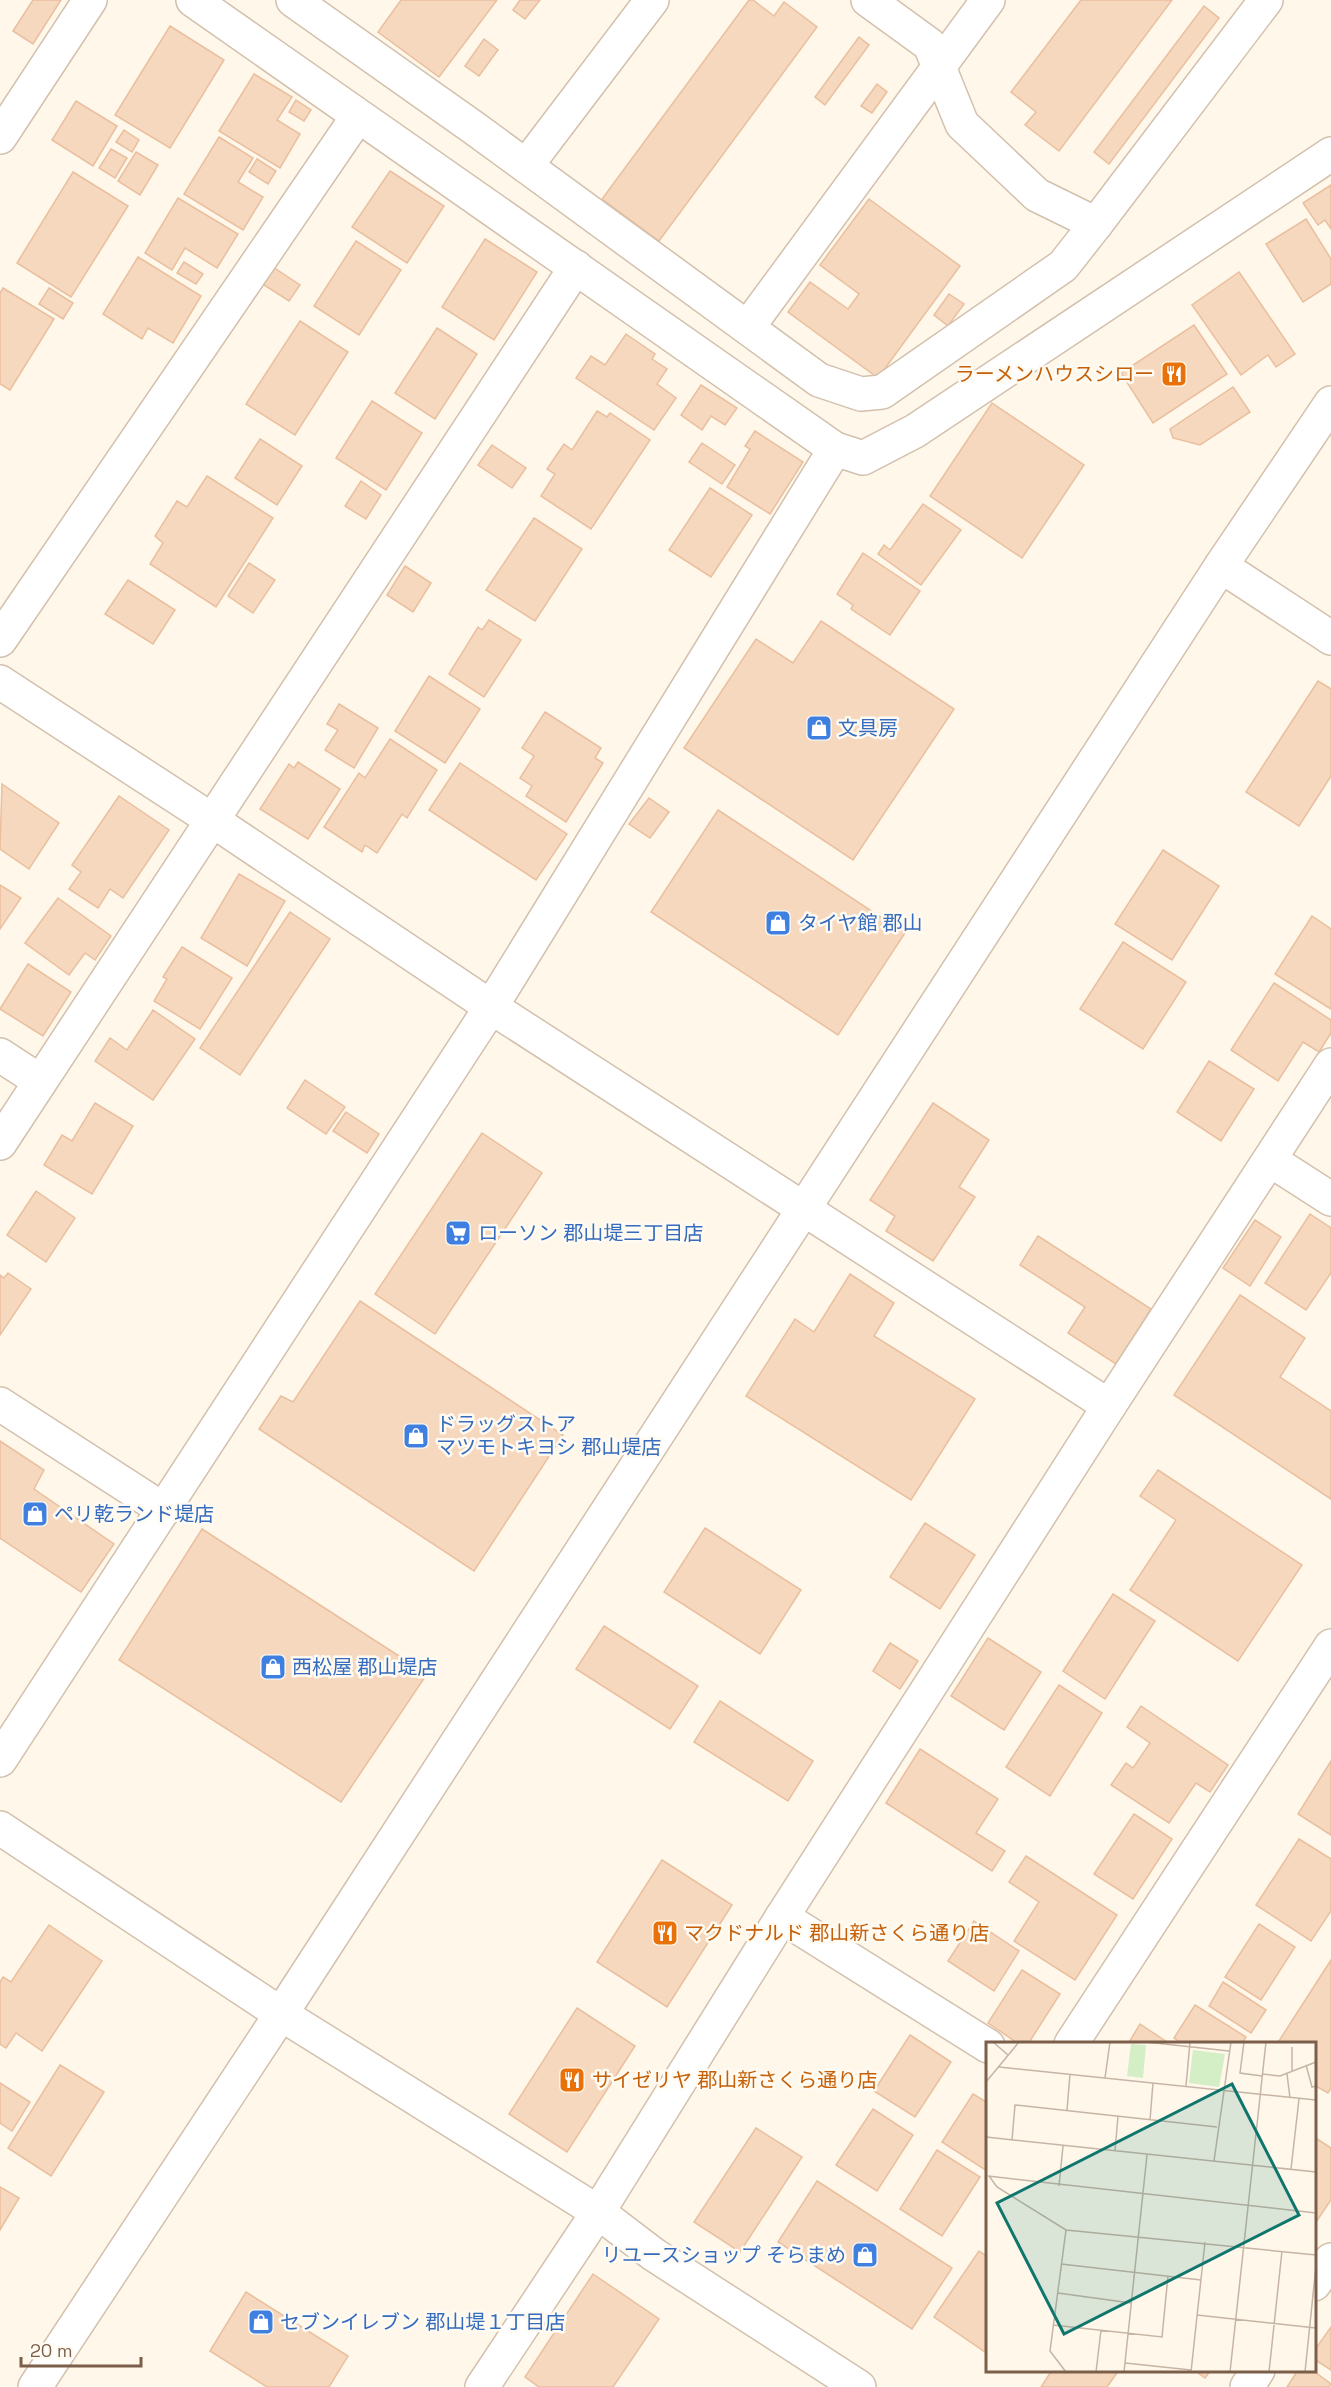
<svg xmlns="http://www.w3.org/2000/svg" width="1331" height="2387" font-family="'Space Grotesk','Noto Sans JP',sans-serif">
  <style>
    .building { fill: #f6d8bf; stroke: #eabf9e; stroke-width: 1.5 }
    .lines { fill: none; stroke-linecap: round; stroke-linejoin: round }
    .minor-casing { stroke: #d3c0ad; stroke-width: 36 }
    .minor { stroke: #fff; stroke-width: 33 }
    .labels { text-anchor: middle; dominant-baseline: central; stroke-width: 5; stroke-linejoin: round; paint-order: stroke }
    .food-label { font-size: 20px; fill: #c56008; stroke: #fffbf2; text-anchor: start }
    .shop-label { font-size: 20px; fill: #366cbe; stroke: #fffbf2; text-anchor: start }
    .inset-road { fill: none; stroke: #c6b5a5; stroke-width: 1.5 }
    .view { fill: #0f766e; fill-opacity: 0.15; stroke: #0f766e; stroke-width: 3 }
    .inset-edge { fill: none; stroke: #7c5f4a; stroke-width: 3 }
  </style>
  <rect width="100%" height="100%" fill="#fef7ea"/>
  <!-- building -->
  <g class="building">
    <polygon points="33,0 61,0 33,44 13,31"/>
    <polygon points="401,0 497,0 439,77 378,32"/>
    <polygon points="520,0 540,0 525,19 513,10"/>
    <polygon points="749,0 753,0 774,16 784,2 817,27 659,241 602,199"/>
    <polygon points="1081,0 1172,0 1059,151 1025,125 1036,112 1011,92"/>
    <polygon points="1204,6 1219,18 1109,164 1094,152"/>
    <polygon points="170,26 224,60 170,148 115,115"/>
    <polygon points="859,37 869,45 825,105 815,97"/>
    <polygon points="484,39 498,50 479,76 465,66"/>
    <polygon points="254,74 292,97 277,120 300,134 280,168 219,131"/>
    <polygon points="877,84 887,92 872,113 861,106"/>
    <polygon points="296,100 311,110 304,121 289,112"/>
    <polygon points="76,101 117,126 93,166 52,140"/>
    <polygon points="124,130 139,140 132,152 116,142"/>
    <polygon points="219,137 253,158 238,182 263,197 243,230 184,194"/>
    <polygon points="111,149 127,158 115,178 99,168"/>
    <polygon points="136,152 158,165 140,195 118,181"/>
    <polygon points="257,159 276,171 268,184 249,172"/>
    <polygon points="390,171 444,206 407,263 352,227"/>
    <polygon points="73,172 128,206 71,297 17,263"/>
    <polygon points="1331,185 1331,229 1325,220 1318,225 1303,203"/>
    <polygon points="178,198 238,234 217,268 185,248 172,270 145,253"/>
    <polygon points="869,199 960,266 878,378 788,312 810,282 848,309 859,294 820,265"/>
    <polygon points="1306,219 1331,259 1331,284 1303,302 1266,244"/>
    <polygon points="485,239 537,272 494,340 442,307"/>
    <polygon points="356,241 401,270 359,335 314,306"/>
    <polygon points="138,257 201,296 173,343 148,328 142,339 103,314"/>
    <polygon points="184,262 203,274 196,284 177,273"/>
    <polygon points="273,267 300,285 289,301 261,283"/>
    <polygon points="1239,272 1295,354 1276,367 1268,355 1241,375 1192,305"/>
    <polygon points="3,288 54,319 10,390 0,384 0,293"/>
    <polygon points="49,288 73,303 63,319 39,304"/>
    <polygon points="949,294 964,304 948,326 934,315"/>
    <polygon points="300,321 348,352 295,435 246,404"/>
    <polygon points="1194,325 1227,374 1153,423 1121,373"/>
    <polygon points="437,328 477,354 435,419 395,393"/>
    <polygon points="626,334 655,354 652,359 667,369 657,384 676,398 654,430 576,378 591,356 605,365"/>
    <polygon points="701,385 737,408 725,425 711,416 702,430 681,415"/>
    <polygon points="1233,387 1250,412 1200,445 1173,438 1170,429"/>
    <polygon points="372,401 422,433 386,490 336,458"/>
    <polygon points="992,403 1084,465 1022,558 930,496"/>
    <polygon points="597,411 607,417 610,413 650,440 591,529 541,496 555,474 547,469 564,444 572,450"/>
    <polygon points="755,431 803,462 770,514 727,487 750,449 745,446"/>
    <polygon points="260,439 302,466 277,505 235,478"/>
    <polygon points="702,443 735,465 722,484 689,462"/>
    <polygon points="492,445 526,468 512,488 478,465"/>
    <polygon points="207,476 273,518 216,607 150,564 163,543 155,536 177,501 187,507"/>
    <polygon points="361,481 381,495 366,519 345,506"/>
    <polygon points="710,488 752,515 711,577 669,550"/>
    <polygon points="923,504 961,530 921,585 878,554 884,545 890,550"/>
    <polygon points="534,518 582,549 535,621 486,590"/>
    <polygon points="863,553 920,591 890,635 851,609 853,605 837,594"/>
    <polygon points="249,563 275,580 253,613 228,596"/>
    <polygon points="405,566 431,583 413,612 387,595"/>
    <polygon points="128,580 175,610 153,644 105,614"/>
    <polygon points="489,620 521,640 484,697 449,674 478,627 482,630"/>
    <polygon points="821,621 954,709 853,860 684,748 756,639 793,663"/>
    <polygon points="429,676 480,709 445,763 395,731"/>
    <polygon points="1318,681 1331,689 1331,776 1299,826 1246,792"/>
    <polygon points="339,704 378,728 354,768 325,750 338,730 327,724"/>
    <polygon points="545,712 601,748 595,758 603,763 566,822 526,796 532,786 520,778 534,756 522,748"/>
    <polygon points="390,739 437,770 407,818 402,814 377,853 365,845 362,852 324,827 359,773 365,778"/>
    <polygon points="298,762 340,789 308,839 260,809 289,764 294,768"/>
    <polygon points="460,763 567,834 536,880 429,810"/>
    <polygon points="2,784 59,823 29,869 0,849"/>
    <polygon points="119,796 169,830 123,898 110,889 98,908 69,889 81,872 72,865"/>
    <polygon points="649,798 669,812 650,838 629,824"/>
    <polygon points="718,810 905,933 838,1035 651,912"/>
    <polygon points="1163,850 1219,886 1172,960 1115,924"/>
    <polygon points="239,874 285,901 247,966 201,938"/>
    <polygon points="0,885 21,898 0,929"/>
    <polygon points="58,898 111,936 95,960 85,953 69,975 25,943"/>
    <polygon points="290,912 330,939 240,1075 200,1048"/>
    <polygon points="1312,916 1331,929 1331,1009 1275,974"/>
    <polygon points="1123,942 1186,982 1143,1049 1080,1009"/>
    <polygon points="182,947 232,978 200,1029 154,1001 167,979 163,977"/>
    <polygon points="28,964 71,992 43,1036 0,1009"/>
    <polygon points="1274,983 1331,1020 1331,1033 1319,1052 1303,1042 1278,1081 1231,1050"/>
    <polygon points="153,1010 195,1039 153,1100 95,1061 110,1038 127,1050"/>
    <polygon points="1209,1061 1254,1089 1221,1141 1177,1112"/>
    <polygon points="305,1080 345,1107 326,1134 287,1108"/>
    <polygon points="95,1103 133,1126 92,1194 44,1165 62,1135 72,1141"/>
    <polygon points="933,1103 989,1140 959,1187 975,1197 933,1261 886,1231 895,1216 870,1200"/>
    <polygon points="346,1112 379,1134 367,1153 333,1131"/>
    <polygon points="482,1133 542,1173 435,1334 375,1294"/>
    <polygon points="36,1191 75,1218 46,1262 7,1235"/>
    <polygon points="1310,1214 1331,1228 1331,1273 1306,1310 1265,1283"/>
    <polygon points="1255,1220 1281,1237 1250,1286 1223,1268"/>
    <polygon points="1038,1236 1151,1309 1116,1364 1068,1333 1085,1307 1020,1265"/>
    <polygon points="8,1273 31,1289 0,1335 0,1275 4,1278"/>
    <polygon points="850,1274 894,1303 874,1336 975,1399 911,1500 746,1396 795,1319 814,1332"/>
    <polygon points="1240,1295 1305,1338 1280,1377 1331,1411 1331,1499 1174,1395"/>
    <polygon points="360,1301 563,1435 474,1571 259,1429 281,1396 293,1402"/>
    <polygon points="0,1441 44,1470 34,1489 114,1544 81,1592 0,1538"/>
    <polygon points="1158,1470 1302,1565 1238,1661 1130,1590 1176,1520 1140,1496"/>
    <polygon points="925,1523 975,1555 940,1609 890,1577"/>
    <polygon points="705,1528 801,1590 760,1654 664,1592"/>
    <polygon points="202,1529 427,1674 341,1802 119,1660"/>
    <polygon points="1113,1594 1155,1621 1105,1699 1063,1671"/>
    <polygon points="604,1626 698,1686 670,1729 576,1669"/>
    <polygon points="988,1638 1041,1672 1004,1730 951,1696"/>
    <polygon points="890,1643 918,1661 900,1689 873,1671"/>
    <polygon points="1059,1685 1102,1713 1050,1796 1006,1767"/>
    <polygon points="720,1701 813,1761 788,1801 694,1742"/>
    <polygon points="1141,1706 1228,1765 1210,1792 1196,1783 1169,1823 1111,1785 1126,1763 1133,1768 1150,1743 1127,1727"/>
    <polygon points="920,1749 998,1799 976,1833 1005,1851 992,1871 886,1803"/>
    <polygon points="1331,1761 1331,1835 1298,1814"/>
    <polygon points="1134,1814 1172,1839 1133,1899 1094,1874"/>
    <polygon points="1299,1839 1331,1859 1331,1911 1311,1941 1256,1905"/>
    <polygon points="1026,1856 1117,1915 1075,1980 1014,1941 1039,1902 1009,1882"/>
    <polygon points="662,1860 732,1905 667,2007 597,1962"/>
    <polygon points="974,1921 1019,1951 994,1991 948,1961"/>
    <polygon points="1259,1924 1295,1947 1261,2000 1225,1977"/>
    <polygon points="49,1925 102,1961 42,2051 16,2033 6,2048 0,2044 0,1982 3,1977 11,1982"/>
    <polygon points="1331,1960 1331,2088 1328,2093 1314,2085 1314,2044 1277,2044"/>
    <polygon points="1022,1970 1060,1994 1028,2044 1019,2044 988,2023"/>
    <polygon points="1223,1982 1266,2010 1251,2033 1209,2006"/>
    <polygon points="1195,2005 1246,2037 1242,2044 1183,2044 1174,2038"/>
    <polygon points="577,2008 635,2046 567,2152 509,2114"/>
    <polygon points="1140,2024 1170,2044 1128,2044"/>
    <polygon points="910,2035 951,2062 915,2117 874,2091"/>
    <polygon points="60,2065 104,2092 51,2176 8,2148"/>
    <polygon points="0,2083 30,2102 12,2131 0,2123"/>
    <polygon points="973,2094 988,2103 987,2171 942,2142"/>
    <polygon points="873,2109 913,2135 877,2191 836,2165"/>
    <polygon points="756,2128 802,2157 740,2252 694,2222"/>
    <polygon points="1314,2137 1331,2148 1331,2200 1314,2225"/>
    <polygon points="937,2150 980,2177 942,2236 900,2209"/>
    <polygon points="817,2181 952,2268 912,2329 778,2242"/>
    <polygon points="0,2187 19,2198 0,2230"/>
    <polygon points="979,2251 988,2257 988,2354 934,2317"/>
    <polygon points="593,2274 659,2319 613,2387 539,2387 525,2377"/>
    <polygon points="246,2292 348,2356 329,2387 267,2387 210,2351"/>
    <polygon points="1331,2327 1331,2370 1314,2359 1314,2351"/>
    <polygon points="1052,2370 1119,2370 1107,2387 1041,2387"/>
    <polygon points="1194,2370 1211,2370 1205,2378"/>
    <polygon points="1298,2370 1312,2370 1331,2384 1329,2387 1287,2387"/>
  </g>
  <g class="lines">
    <!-- minor casing -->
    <g class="minor-casing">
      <g id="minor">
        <polyline points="193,0 835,449"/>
        <polyline points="293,0 474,128 819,380 861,394 882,392 1063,266 1096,224"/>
        <polyline points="868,0 930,45 962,124 1037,195 1096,224 1266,0"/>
        <polyline points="0,137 90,0"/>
        <polyline points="526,166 652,0"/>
        <polyline points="748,327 988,0"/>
        <polyline points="1221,566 1331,638"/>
        <polyline points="0,640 358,116"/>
        <polyline points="0,682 212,820 491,1007 1109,1406"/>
        <polyline points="0,1055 40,1081"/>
        <polyline points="0,1143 576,267"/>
        <polyline points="1270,1160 1331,1199"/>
        <polyline points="0,1404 164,1510"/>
        <polyline points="0,1760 491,1007 835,449 863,458 915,431 1331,154"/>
        <polyline points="0,1828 281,2014 598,2212 653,2254 859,2387"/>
        <polyline points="782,1917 988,2046"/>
        <polyline points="1071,2044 1331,1646"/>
        <polyline points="1314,2284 1331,2260"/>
        <polyline points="35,2387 281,2014 1221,566 1331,403"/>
        <polyline points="482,2387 598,2212 782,1917 1109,1406 1331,1065"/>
        <polyline points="1247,2387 1258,2370"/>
      </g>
    </g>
    <!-- minor -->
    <use href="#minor" class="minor"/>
  </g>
  <!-- icons -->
  <defs>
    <g id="restaurant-square" transform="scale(1.35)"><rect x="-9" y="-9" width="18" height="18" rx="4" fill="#e8710a" stroke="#fffbf2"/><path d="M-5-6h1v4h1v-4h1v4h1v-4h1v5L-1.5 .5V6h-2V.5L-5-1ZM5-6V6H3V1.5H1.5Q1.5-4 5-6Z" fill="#fff"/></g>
    <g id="shop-square" transform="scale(1.35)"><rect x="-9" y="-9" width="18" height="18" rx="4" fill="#3f7fe0" stroke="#fffbf2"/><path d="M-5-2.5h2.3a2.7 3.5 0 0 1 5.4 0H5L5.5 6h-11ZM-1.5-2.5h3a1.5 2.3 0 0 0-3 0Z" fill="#fff"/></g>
    <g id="supermarket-square" transform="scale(1.35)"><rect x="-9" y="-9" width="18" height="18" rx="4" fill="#3f7fe0" stroke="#fffbf2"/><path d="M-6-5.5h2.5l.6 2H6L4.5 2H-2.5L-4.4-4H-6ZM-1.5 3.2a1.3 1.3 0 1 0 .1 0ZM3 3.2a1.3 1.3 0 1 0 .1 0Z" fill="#fff"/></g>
  </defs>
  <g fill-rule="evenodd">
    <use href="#restaurant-square" x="1174" y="374"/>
    <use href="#shop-square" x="819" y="728"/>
    <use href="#shop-square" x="778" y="923"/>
    <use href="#supermarket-square" x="458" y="1233"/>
    <use href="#shop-square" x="416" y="1436"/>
    <use href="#shop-square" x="35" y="1514"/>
    <use href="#shop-square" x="273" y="1667"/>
    <use href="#restaurant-square" x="665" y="1933"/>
    <use href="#restaurant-square" x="572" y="2080"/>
    <use href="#shop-square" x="865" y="2255"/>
    <use href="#shop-square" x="261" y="2322"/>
  </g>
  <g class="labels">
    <!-- food labels -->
    <g class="food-label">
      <text x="1154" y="374" text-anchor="end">ラーメンハウスシロー</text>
      <text x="684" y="1933">マクドナルド 郡山新さくら通り店</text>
      <text x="592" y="2080">サイゼリヤ 郡山新さくら通り店</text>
    </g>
    <!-- shop labels -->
    <g class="shop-label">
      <text x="838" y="728">文具房</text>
      <text x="798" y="923">タイヤ館 郡山</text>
      <text x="478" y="1233">ローソン 郡山堤三丁目店</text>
      <text x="436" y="1424">ドラッグストア<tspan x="436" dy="23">マツモトキヨシ 郡山堤店</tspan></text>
      <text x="54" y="1514">ペリ乾ランド堤店</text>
      <text x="292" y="1667">西松屋 郡山堤店</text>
      <text x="846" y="2255" text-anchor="end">リユースショップ そらまめ</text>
      <text x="280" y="2322">セブンイレブン 郡山堤１丁目店</text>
    </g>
  </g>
  <!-- overview -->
  <g transform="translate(986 2042)">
    <rect width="330" height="330" fill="#fef7ea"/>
    <path d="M145,2L160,3L157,36L141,34Z" fill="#d4eec6"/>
    <path d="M207,8L239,12L233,45L203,41Z" fill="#d4eec6"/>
    <path class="inset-road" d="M7,0L22,13M160,0L243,9M258,0L254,31L276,34M320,23L326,45L330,44M13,25L330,58M306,29V5M276,32L294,34L330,20M301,32L304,56M119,36L124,0M0,40L33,0M200,44L204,0M81,68L84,32M164,78L167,41M0,95L330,130M26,98L29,63L231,85M129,109L132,74M228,119L245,0M305,127L313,57M2,134L330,171M3,134L11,145L80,188L330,213M73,144L77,104M75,222L215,238M72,251L145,261M211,273L330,286M67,283L176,295L182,234M139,321L205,328M80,330L64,309L80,188M110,330L115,288M138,330L161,113M205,330L219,200M244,330L280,0M283,330L296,209M319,330L330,224"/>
    <path class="view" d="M246,42L313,173L78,292L11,161Z"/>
    <rect width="330" height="330" class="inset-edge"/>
  </g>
  <!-- scale -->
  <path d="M21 2357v9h120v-9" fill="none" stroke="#7c5f4a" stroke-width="3"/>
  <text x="30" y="2357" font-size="18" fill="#7c5f4a" stroke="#fffbf2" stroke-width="4.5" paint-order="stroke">20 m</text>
</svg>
